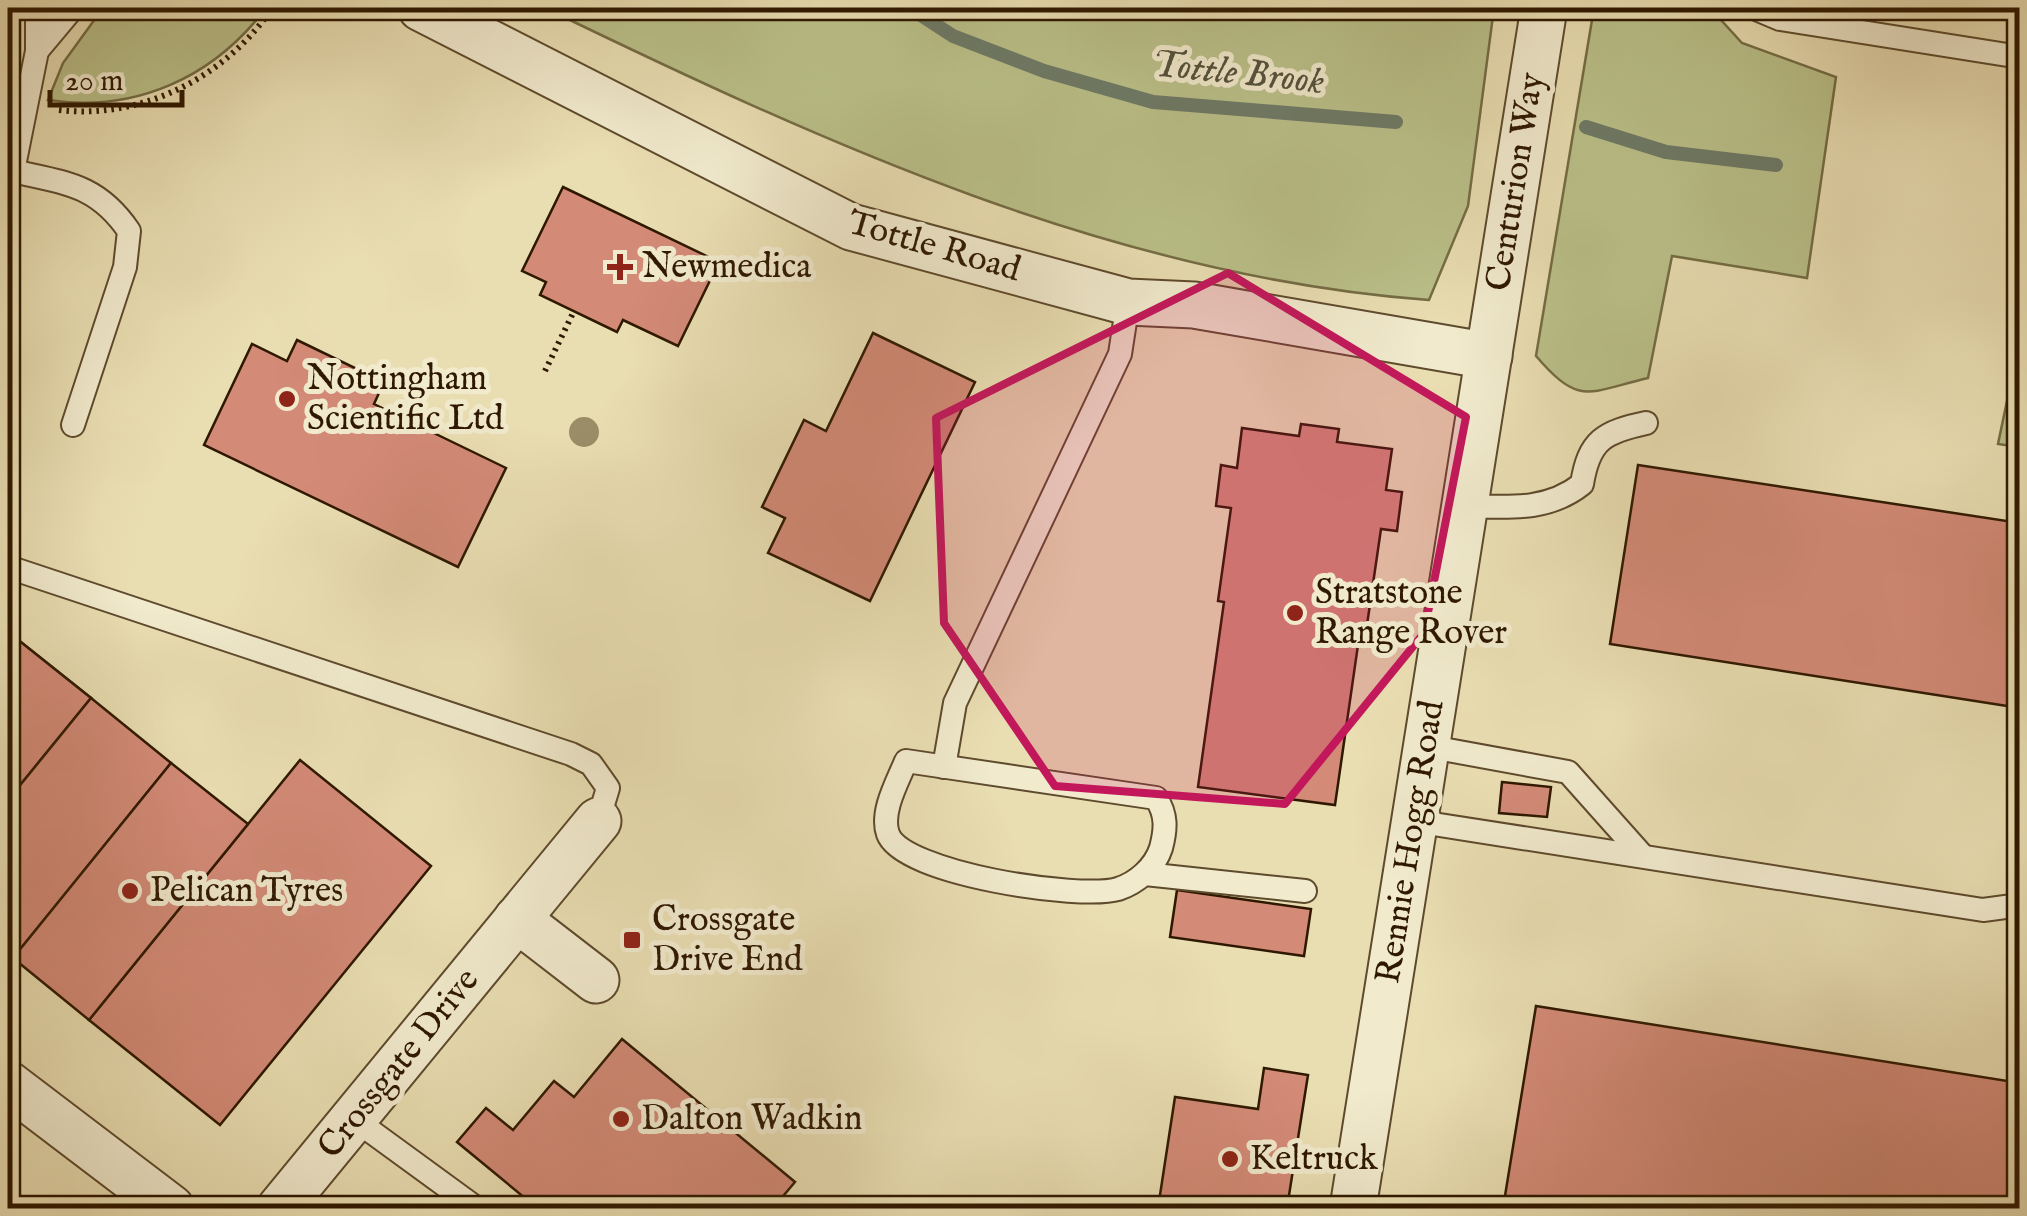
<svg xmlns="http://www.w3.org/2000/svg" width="2027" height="1216" font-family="'IM FELL English',serif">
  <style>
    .green { fill: #bac089; stroke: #746c44; stroke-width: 2.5 }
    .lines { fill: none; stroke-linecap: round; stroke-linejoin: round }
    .stream { stroke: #6d7a66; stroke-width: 14 }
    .building { fill: #d38a77; stroke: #2f1800; stroke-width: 2.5 }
    .lane-casing { stroke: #5e4a2c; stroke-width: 26 }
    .street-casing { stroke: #5e4a2c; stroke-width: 49 }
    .path { stroke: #2f1800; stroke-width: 6; stroke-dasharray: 2.5 5; stroke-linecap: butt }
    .lane { stroke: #f1eacd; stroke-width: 22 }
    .street { stroke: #f1eacd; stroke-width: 45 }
    .tree { fill: #9a8d67 }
    .marked { fill: #c2185b; fill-opacity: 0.2; stroke: #c2185b; stroke-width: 8; stroke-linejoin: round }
    .poi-dot { fill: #8f2418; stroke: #f1eacd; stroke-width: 4 }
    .labels { text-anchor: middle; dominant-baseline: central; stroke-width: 10; stroke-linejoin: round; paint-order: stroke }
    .street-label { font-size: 35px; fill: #2f1800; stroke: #f1eacd }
    .poi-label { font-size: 35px; fill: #2f1800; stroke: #f1eacd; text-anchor: start }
    .water-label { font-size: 38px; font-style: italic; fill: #53513c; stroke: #f1eacd }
  </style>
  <rect width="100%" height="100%" fill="#e9deb2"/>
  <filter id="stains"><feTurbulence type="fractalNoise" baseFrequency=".002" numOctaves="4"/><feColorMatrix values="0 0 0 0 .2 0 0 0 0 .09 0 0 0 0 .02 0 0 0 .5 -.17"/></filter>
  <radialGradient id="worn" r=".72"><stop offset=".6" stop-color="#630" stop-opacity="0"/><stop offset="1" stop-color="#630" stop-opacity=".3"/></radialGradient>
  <!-- green -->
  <g class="green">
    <path d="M103,8H266C213,78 135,113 48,100L63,63Z"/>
    <path d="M545,8H1494L1468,206L1429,300C1115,277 824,143 545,8Z"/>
    <path d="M1594,8H1710L1742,43L1836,77L1807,278L1672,256L1648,378C1588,392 1580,407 1536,356Z"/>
    <polygon points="2019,344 2019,447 1998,444"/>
  </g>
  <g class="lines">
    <!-- stream -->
    <g class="stream">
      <polyline points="910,8 953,36 1044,71 1153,102 1396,122"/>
      <polyline points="1586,127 1666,152 1776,165"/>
    </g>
  </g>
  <!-- building -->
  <g class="building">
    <polygon points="563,187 719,262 678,346 623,320 617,332 540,295 546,282 522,271"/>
    <polygon points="873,333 975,382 870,601 768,553 785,518 762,507 804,420 826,431"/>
    <polygon points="297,340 384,382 374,404 506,468 458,567 204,445 252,344 287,361"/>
    <polygon points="1301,424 1339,429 1337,442 1392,449 1386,490 1402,492 1397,531 1381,529 1367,625 1361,624 1335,805 1198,787 1224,602 1218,601 1231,508 1216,506 1221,465 1237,468 1242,428 1299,436"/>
    <polygon points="1638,465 2020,523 2020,708 1610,644"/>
    <polygon points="12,635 91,698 8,800 8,640"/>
    <polygon points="12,635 91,698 8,800 8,640"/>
    <polygon points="91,698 171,763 13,958 8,954 8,800"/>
    <polygon points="300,760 431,866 220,1125 89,1020"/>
    <polygon points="171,763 248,824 89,1020 13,958"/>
    <polygon points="1502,782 1551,787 1547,817 1499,813"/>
    <polygon points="1177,890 1311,909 1304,956 1170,937"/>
    <polygon points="1536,1006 2020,1083 2020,1208 1542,1208 1504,1202"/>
    <polygon points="622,1039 795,1182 773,1208 537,1208 457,1142 486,1108 513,1130 554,1081 574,1097"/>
    <polygon points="1264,1068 1308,1075 1287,1208 1158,1208 1175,1097 1258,1109"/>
    <polygon points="8,1188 30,1207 29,1208 8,1208"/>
  </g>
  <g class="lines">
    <!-- lane casing -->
    <g class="lane-casing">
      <g id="lane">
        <polyline points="1754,8 1780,19 2020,57"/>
        <polyline points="37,51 73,8"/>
        <path d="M13,171C65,183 97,184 129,231L125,267L73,425"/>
        <polyline points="8,173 13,171 37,51 37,8"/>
        <path d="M1465,506C1506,507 1547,512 1582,484C1589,440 1604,432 1646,423"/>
        <polyline points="8,567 571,754 591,764 608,788 598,821"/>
        <polyline points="1426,746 1568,772 1641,854"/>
        <path d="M906,761L1156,798C1167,815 1166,829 1161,848C1155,867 1137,883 1118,889C1080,900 903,874 888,834C880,812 898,781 906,761Z"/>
        <polyline points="944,767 955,703 1120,354 1128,302"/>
        <polyline points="1414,821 1983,910 2020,905"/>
        <polyline points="1145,874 1305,891"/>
        <polyline points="354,1119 476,1208"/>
      </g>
    </g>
    <!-- street casing -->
    <g class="street-casing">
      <g id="street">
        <polyline points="421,8 851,227 1128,302 1194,305 1489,356"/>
        <polyline points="517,919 596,980"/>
        <polyline points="8,1084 171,1208"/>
        <polyline points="280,1208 598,821"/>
        <polyline points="1353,1208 1544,8"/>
      </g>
    </g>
    <!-- path -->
    <g class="path">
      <path d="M59,110C143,120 227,76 272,8"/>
      <polyline points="545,371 574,311"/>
    </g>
    <!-- lane -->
    <use href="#lane" class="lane"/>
    <!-- street -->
    <use href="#street" class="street"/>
  </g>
  <!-- trees -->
  <circle class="tree" cx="584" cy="432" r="15"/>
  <!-- marked area -->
  <path class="marked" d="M1228,273L1466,417L1424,633L1285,804L1055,786L944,623L936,418Z"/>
  <!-- markers -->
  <g class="poi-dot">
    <path d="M615 252h10v10h10v10h-10v10h-10v-10h-10v-10h10z"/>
    <circle cx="287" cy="399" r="10"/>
    <circle cx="1295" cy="613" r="10"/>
    <circle cx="130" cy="891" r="10"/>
    <rect x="622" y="930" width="20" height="20" rx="5"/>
    <circle cx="621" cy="1119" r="10"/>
    <circle cx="1230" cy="1159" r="10"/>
  </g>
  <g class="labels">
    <!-- street labels -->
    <g class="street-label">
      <text transform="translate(1516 182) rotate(-81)">Centurion Way</text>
      <text transform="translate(934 247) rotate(16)">Tottle Road</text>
      <text transform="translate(1411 842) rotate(-81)">Rennie Hogg Road</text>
      <text transform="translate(399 1064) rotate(-51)">Crossgate Drive</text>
    </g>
    <!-- poi labels -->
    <g class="poi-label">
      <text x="642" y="267">Newmedica</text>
      <text x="307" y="379">Nottingham<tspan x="307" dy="40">Scientific Ltd</tspan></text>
      <text x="1315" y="593">Stratstone<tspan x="1315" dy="40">Range Rover</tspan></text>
      <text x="150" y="891">Pelican Tyres</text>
      <text x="652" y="920">Crossgate<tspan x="652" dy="40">Drive End</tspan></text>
      <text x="641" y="1119">Dalton Wadkin</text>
      <text x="1250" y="1159">Keltruck</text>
    </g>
    <!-- water labels -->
    <g class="water-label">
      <text transform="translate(1238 74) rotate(6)">Tottle Brook</text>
    </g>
  </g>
  <!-- margin -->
  <rect width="2027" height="1216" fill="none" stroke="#e9deb2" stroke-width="40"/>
  <rect x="10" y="10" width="2007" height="1196" fill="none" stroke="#2f1800" stroke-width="5"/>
  <rect x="20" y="20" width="1987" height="1176" fill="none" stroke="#2f1800" stroke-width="2.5"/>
  <!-- scale -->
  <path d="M50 90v15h132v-15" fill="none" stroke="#2f1800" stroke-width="5"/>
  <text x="65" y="90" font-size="30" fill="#2f1800" stroke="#f1eacd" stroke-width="8" paint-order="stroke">20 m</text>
  <rect width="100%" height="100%" filter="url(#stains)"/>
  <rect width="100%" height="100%" fill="url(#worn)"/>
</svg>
